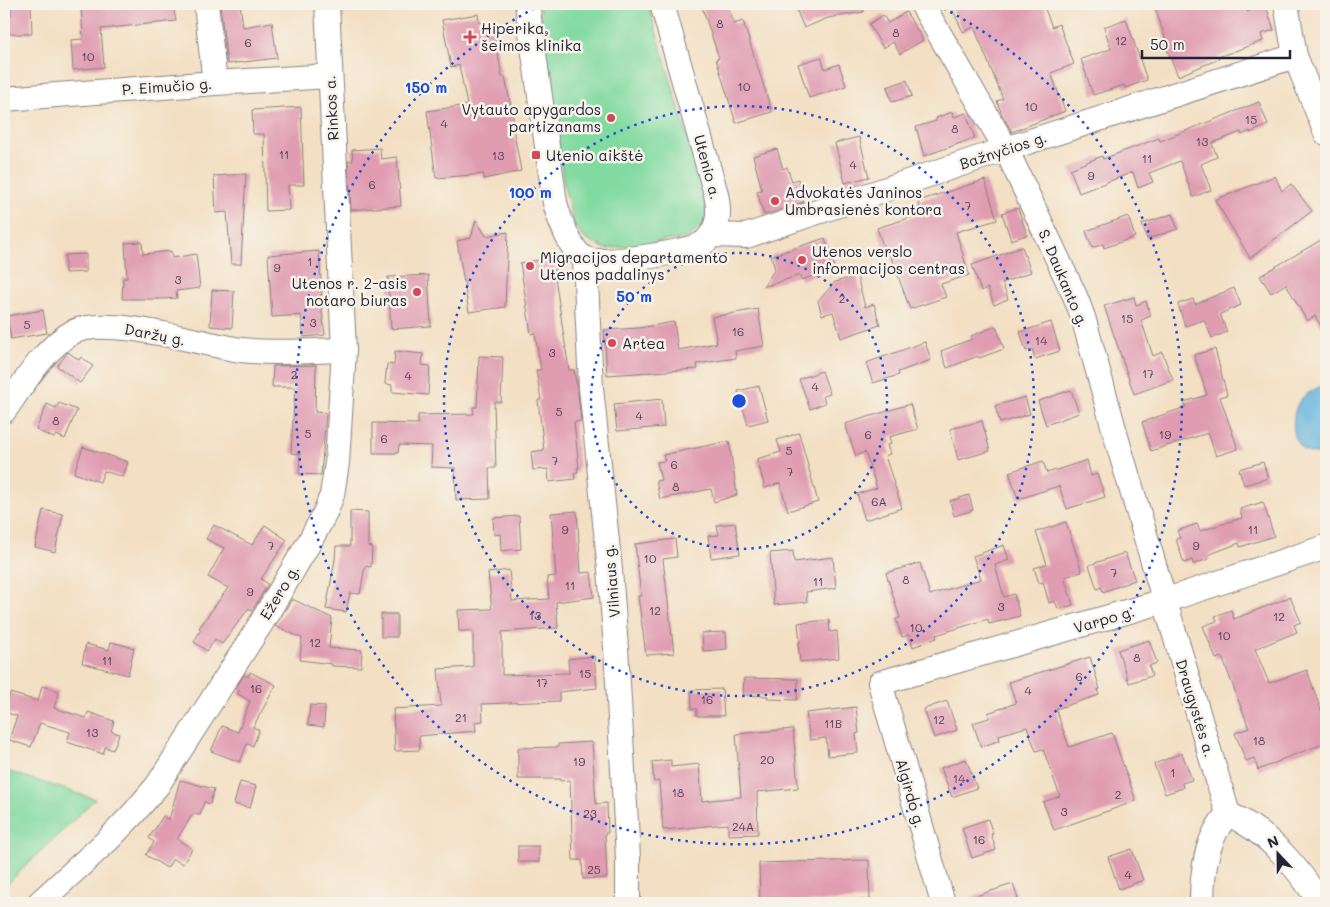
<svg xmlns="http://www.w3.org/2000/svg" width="1330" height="907" font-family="Mali,sans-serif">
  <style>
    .green { fill: #81daa0; stroke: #527e6e }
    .water { fill: #62b3dd; stroke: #426a8c }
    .building { fill: #e09db2 }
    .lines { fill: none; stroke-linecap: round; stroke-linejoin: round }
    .minor-casing { stroke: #8a807f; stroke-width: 26 }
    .minor { stroke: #fff; stroke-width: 24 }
    .ring { fill: none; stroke: #1d4ed8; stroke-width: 2.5; stroke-dasharray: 2.5 5 }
    .poi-dot { fill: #d1495b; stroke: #f7f3e8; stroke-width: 2 }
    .labels { text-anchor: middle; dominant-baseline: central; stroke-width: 5; stroke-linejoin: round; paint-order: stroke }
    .number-label { font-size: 12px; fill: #524159 }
    .poi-label { font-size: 15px; fill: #22223b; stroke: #f7f3e8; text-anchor: start }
    .street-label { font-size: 15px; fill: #22223b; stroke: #f7f3e8 }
    .centre { fill: #1d4ed8; stroke: #f7f3e8; stroke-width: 2.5 }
    .ring-label { font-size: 15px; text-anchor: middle; font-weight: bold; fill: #1d4ed8; stroke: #f7f3e8; stroke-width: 5; stroke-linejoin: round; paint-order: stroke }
  </style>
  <rect width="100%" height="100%" fill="#f7f3e8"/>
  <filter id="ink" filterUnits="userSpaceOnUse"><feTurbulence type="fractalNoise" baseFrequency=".02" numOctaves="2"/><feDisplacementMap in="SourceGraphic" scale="10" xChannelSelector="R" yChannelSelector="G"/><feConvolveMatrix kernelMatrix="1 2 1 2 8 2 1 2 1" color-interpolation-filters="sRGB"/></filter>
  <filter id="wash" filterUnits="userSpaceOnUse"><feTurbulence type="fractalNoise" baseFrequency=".0096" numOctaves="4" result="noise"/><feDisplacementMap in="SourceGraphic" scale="20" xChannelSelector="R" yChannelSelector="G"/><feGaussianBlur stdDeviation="1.12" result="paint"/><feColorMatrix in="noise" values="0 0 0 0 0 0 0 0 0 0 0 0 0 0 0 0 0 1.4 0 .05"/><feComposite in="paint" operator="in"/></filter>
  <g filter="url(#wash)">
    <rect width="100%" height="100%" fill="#f3dfc3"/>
    <!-- green -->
    <g class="green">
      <polygon points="539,4 648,4 707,203 706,224 686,238 606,249 585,239 574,224 564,186"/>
      <polygon points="4,770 95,799 4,887"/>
    </g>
    <!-- water -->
    <path class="water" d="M1326,384V455C1318,455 1306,454 1300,447C1291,436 1291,409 1302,398C1308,392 1319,387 1326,384Z"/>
    <g id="blocks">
      <!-- building -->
      <g class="building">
        <polygon points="31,4 32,34 4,34 4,16 11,16 11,5"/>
        <polygon points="81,4 173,4 176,21 101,29 104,67 73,70 71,40 83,39"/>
        <polygon points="220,4 240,4 243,27 272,22 277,58 227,64"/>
        <polygon points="701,4 727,4 734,24 743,21 772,112 736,123 716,59 719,58"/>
        <polygon points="794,4 863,4 864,12 828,18 804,28"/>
        <polygon points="950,4 1043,4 1052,27 1059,24 1074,64 1051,73 1065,111 1012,132 1002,115 997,101 1003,99 974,27 963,32"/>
        <polygon points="1154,4 1219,4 1221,8 1234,4 1244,4 1247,12 1266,6 1274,30 1261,34 1263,41 1218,57 1219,59 1178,76 1166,47 1168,47"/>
        <polygon points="906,12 923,40 900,54 893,42 883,48 869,24 883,15 888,23"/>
        <polygon points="478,14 479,23 492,21 502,77 505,77 515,127 513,127 521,171 484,179 483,174 436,178 427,111 467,105 459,65 451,67 442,20"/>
        <polygon points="1126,19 1147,80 1125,88 1124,85 1093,95 1081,59 1111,49 1104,27"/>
        <polygon points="821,57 825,69 839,64 846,86 809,98 798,64"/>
        <polygon points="907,80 912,96 892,102 887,87"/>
        <polygon points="1259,102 1268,125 1250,133 1250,131 1242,135 1241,132 1212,143 1217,157 1201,164 1211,190 1193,197 1180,161 1149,173 1153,182 1138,188 1133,172 1079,193 1070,169 1102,156 1103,159 1159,138 1160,141"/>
        <polygon points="301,107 304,185 288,185 289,210 266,211 264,134 253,134 252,110"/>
        <polygon points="952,112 954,117 966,113 975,138 924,156 916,127 936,121 936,118"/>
        <polygon points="859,137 869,177 845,183 835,143"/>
        <polygon points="380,148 381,159 397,157 401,206 351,210 348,161 353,161 352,150"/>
        <polygon points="777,149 783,169 787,167 792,181 798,179 804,202 764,215 757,191 762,190 753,156"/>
        <polygon points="246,174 241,264 231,264 227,212 216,213 214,176"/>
        <polygon points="1275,176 1282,191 1291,184 1312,211 1250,258 1215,200"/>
        <polygon points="985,180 997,220 956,232 969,275 941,284 946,297 910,309 890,254 886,255 877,228 922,214 918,201"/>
        <polygon points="1018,208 1027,235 1011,240 1002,213"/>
        <polygon points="1172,214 1178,229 1147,239 1142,224"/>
        <polygon points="1128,216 1135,237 1104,248 1103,244 1092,248 1086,231"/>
        <polygon points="476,220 486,236 508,232 505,307 469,312 457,241 471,238"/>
        <polygon points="1326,237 1326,335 1315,316 1307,321 1286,284 1271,293 1260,276"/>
        <polygon points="825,238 835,269 801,280 800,275 763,287 775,269 771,256"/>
        <polygon points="142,242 143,254 171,251 172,258 196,254 200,288 176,291 177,298 163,299 122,299 123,278 127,278 125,243"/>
        <polygon points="1022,247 1031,272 1002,283 1008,299 994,305 988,288 981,291 972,265"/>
        <polygon points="319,251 322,295 320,295 325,335 304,337 301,315 272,317 268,255"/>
        <polygon points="86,254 86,272 65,273 65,255"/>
        <polygon points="560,257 554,271 569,370 574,370 578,392 581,421 574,422 579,468 577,468 578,472 574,473 575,479 549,482 548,469 533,470 531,452 544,450 538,400 541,400 536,370 541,370 535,333 531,334 520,263"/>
        <polygon points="428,275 431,326 391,329 388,277"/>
        <polygon points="857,276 865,307 874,304 880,325 841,338 833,312 822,315 818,301 835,282"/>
        <polygon points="1234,288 1241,305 1220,314 1227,332 1212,338 1204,320 1185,326 1178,304 1193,299 1195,304"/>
        <polygon points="212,290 234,291 232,328 210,326"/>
        <polygon points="1134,297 1136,305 1146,301 1151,316 1141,320 1153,356 1162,352 1173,380 1134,394 1104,306"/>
        <polygon points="758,309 764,346 735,351 736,358 697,364 698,369 607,375 604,330 639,328 674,322 678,350 717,343 712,317"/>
        <polygon points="43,310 47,333 11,339 7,316"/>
        <polygon points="1051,322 1060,351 1035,359 1032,349 1026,351 1020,332"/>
        <polygon points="996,326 1004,349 979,358 978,356 947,368 941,351 972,339 971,336"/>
        <polygon points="925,342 931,360 898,372 899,375 873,383 866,363"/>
        <polygon points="1215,349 1227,395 1220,397 1238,449 1216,456 1208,433 1151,451 1142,422 1186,407 1184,402 1207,395 1194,355"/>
        <polygon points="395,351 423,354 422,365 430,366 428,395 392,392 392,385 385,384 387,364 394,365"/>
        <polygon points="68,352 79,360 81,357 93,366 80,383 57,366"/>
        <polygon points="479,356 503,357 501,402 494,402 496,468 489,468 490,499 456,500 455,468 431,467 432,446 399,445 398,453 373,453 373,423 418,424 418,415 474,414 473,407 477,407"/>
        <polygon points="316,365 315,412 326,413 321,475 299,474 300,454 291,453 295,387 272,387 273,366"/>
        <polygon points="822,371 830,394 823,396 825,403 810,409 799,379"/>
        <polygon points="759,386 768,420 748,425 738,391"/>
        <polygon points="1071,390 1079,413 1046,425 1038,401"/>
        <polygon points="1025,397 1030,414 1000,423 995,406"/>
        <polygon points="662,399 664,427 617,431 614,404"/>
        <polygon points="59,403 77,410 65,439 56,435 54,438 36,430 47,404 56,408"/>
        <polygon points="910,404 918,429 889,437 891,444 887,445 890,454 885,456 902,508 865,520 857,494 877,488 865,452 856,456 845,424"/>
        <polygon points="982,421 990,451 958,460 950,429"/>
        <polygon points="799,433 818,502 788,511 780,483 765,488 757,459 781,452 777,440"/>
        <polygon points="729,441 737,495 714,502 711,489 660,499 656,481 661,480 657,462 665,461 663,455"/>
        <polygon points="83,447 128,462 123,477 104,471 100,482 74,473"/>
        <polygon points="1087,460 1091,476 1097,474 1105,497 1067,509 1059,486 1018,499 1009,472 1043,461 1047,473"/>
        <polygon points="1263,462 1268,478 1244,485 1239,469"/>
        <polygon points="969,495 973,510 954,516 950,501"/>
        <polygon points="1263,502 1274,536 1240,547 1239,543 1208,555 1209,559 1193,564 1192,560 1184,563 1176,539 1180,538 1177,531 1197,524 1200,531 1242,518 1240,509"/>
        <polygon points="43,510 63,514 55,552 35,547"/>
        <polygon points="350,511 368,512 368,546 372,547 371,567 365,566 360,594 350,593 346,612 326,609 335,560 336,546 350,546"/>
        <polygon points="577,511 581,573 591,572 594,597 556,602 558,628 502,632 502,675 569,673 568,659 594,656 597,688 559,692 559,701 482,704 483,721 475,722 476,731 419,736 420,750 395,751 393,709 441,706 438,669 473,667 473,631 459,631 458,610 492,609 488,573 509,570 512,601 549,599 547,577 556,576 551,513"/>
        <polygon points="519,516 521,549 501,551 500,534 494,535 493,518"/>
        <polygon points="1066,522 1082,572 1064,577 1073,605 1058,609 1055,601 1049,603 1043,582 1039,583 1034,568 1047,564 1036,532"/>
        <polygon points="735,523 740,554 711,558 708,536 719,535 717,525"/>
        <polygon points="214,525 252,545 265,525 287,540 261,579 268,584 252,611 249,608 222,644 215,639 207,651 194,642 201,629 199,628 228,588 208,577 224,548 206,539"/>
        <polygon points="675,539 677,557 663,559 674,653 646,655 638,596 641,596 635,544"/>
        <polygon points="1004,545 1009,560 995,565 1004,597 1014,594 1020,616 989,624 988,619 936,635 937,638 913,647 909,635 902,637 896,619 900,618 886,573 920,563 930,595 981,579 973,556"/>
        <polygon points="793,551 794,562 833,557 836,588 806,592 807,602 774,605 770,553"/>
        <polygon points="1125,553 1135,580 1103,592 1101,587 1097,589 1089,565"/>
        <polygon points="1290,597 1301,622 1294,625 1297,632 1255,649 1269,683 1307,670 1321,710 1323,709 1326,717 1326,743 1280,760 1280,761 1258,770 1254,758 1246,761 1235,733 1249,728 1222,657 1216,659 1203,626 1217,621 1215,616 1231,610 1234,619"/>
        <polygon points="292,599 332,618 329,648 362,650 361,667 332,666 332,664 300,660 302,638 275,626"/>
        <rect x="381" y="614" width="16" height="23"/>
        <polygon points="829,620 830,632 837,631 839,658 800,662 798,643 800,643 798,623"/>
        <polygon points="726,632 727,649 703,651 702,633"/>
        <polygon points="1149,640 1157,663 1149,666 1152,676 1129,683 1118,650"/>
        <polygon points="111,642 134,648 128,675 82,663 86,644 109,650"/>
        <polygon points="1090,657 1100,689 1097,690 1099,695 1056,709 1069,747 1112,733 1136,801 1054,830 1043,802 1060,796 1043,749 1036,751 1027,727 999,735 1000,740 981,747 973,723 989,718 988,713 1016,703 1009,682"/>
        <polygon points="250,672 276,685 253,727 259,730 253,746 247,744 240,762 211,751 222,726 238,732 250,701 238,694 240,690 236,688 244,675 248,677"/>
        <polygon points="744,678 798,679 797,700 768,699 768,696 743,695"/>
        <polygon points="42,686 59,691 54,708 86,718 88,712 114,721 111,731 119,734 113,750 105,747 103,754 67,742 70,732 40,723 31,747 9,740 17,716 4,712 10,693 38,701"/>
        <polygon points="722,689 724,716 697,716 697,709 692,709 691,690"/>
        <polygon points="947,701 957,730 934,738 924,709"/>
        <polygon points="310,705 325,706 324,727 308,725"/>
        <polygon points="856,707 859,733 856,734 858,753 828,756 826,738 810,740 806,713"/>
        <polygon points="793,729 798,788 757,792 758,834 728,835 728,824 663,830 659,781 654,782 652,762 671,760 671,767 699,764 702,801 741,797 736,734"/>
        <polygon points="592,742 596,804 607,803 608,833 605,833 607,878 583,879 582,860 573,860 570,780 560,781 560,779 518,779 518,748 558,747 558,744"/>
        <polygon points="1182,753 1192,780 1182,783 1183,788 1165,794 1154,764"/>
        <polygon points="966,759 977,788 952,797 941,768"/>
        <polygon points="180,780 214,789 210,804 204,802 200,815 193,814 177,839 192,849 183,864 173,859 167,868 146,855 154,842 149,838 163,816 169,820"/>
        <polygon points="240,782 256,786 250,808 234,804"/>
        <polygon points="988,819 993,834 991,834 996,850 972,858 962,828"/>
        <rect x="518" y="846" width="21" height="16"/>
        <polygon points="1132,849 1143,880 1119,889 1108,857"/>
        <polygon points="869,860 870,900 800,902 800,903 760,903 759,863"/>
        <polygon points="1013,884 1018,899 1005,903 963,903 963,900"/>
      </g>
    </g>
  </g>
  <g filter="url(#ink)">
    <use href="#blocks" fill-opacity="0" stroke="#8a807f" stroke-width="1"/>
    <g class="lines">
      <!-- minor casing -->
      <g class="minor-casing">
        <g id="minor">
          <polyline points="206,4 215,83"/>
          <path d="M527,4L555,203C559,218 571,253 586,259C603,266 682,252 700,245C704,243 709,238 711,235C720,222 719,208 716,194L662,4"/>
          <path d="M922,4L1006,149L1075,296L1083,317L1119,447L1228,814C1267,831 1299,868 1320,903"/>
          <polyline points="1286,4 1295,56 1326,133"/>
          <polyline points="4,99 215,83 330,76"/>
          <polyline points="711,235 746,236 1006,149 1295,56"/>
          <polyline points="585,259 591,388 610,570 616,648 628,858 628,903"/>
          <path d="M4,411C22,386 45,347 73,332C106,315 202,344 241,350C275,354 310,351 344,350"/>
          <polyline points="39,903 108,840 133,814 157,786 260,625 310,541 325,513 332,495 337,463 344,350 327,4"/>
          <polyline points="943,903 880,683 1164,601 1326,547"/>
          <path d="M1202,903C1202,872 1206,837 1228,814"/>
        </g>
      </g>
      <!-- minor -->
      <use href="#minor" class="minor"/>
    </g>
  </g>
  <!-- distance rings -->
  <g class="ring">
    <circle cx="739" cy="401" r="148"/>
    <circle cx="739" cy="401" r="295"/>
    <path d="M937 5A443 443 0 1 1 541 5"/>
  </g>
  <!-- markers -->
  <g class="poi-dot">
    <path d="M467.5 29.5h5v5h5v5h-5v5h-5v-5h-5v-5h5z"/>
    <circle cx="611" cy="118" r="5"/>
    <rect x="531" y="150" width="10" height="10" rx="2.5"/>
    <circle cx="775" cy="201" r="5"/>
    <circle cx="802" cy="260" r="5"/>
    <circle cx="530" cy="266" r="5"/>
    <circle cx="417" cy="292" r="5"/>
    <circle cx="612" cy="343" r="5"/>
  </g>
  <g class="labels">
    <!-- number labels -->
    <g class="number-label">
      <text x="720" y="23">8</text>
      <text x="896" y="32">8</text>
      <text x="1121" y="40">12</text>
      <text x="248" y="42">6</text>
      <text x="88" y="56">10</text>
      <text x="744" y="86">10</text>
      <text x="1031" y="106">10</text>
      <text x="1251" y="119">15</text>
      <text x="444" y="123">4</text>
      <text x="955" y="128">8</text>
      <text x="1202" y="141">13</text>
      <text x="284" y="154">11</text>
      <text x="498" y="155">13</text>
      <text x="1147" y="158">11</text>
      <text x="853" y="164">4</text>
      <text x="1091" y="175">9</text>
      <text x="372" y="184">6</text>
      <text x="968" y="205">7</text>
      <text x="310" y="261">1</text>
      <text x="277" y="267">9</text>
      <text x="178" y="279">3</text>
      <text x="842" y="298">2</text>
      <text x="1127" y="318">15</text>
      <text x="313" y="322">3</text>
      <text x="27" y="324">5</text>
      <text x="738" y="331">16</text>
      <text x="1041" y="340">14</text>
      <text x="552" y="352">3</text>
      <text x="1148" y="373">17</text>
      <text x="294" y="374">2</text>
      <text x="408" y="375">4</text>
      <text x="815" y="386">4</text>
      <text x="559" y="411">5</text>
      <text x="639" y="415">4</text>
      <text x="56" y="420">8</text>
      <text x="308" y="433">5</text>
      <text x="868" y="434">6</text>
      <text x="1165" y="434">19</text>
      <text x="384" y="438">6</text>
      <text x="789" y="450">5</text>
      <text x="555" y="460">7</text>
      <text x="674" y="464">6</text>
      <text x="790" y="471">7</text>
      <text x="676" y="486">8</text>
      <text x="879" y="501">6A</text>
      <text x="565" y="529">9</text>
      <text x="1253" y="529">11</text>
      <text x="271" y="545">7</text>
      <text x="1196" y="545">9</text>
      <text x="650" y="558">10</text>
      <text x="1114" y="572">7</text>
      <text x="906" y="579">8</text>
      <text x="818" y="581">11</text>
      <text x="570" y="585">11</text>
      <text x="250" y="591">9</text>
      <text x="1001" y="606">3</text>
      <text x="655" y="610">12</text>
      <text x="535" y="615">13</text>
      <text x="1279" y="616">12</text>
      <text x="916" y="627">10</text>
      <text x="1224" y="635">10</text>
      <text x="315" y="642">12</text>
      <text x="1137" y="657">8</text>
      <text x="107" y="660">11</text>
      <text x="585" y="673">15</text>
      <text x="1079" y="676">6</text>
      <text x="542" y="682">17</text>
      <text x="256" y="688">16</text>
      <text x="1028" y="690">4</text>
      <text x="707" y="699">16</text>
      <text x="461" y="717">21</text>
      <text x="939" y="719">12</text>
      <text x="833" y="723">11B</text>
      <text x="92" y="732">13</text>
      <text x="1259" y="740">18</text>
      <text x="767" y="759">20</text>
      <text x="579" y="761">19</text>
      <text x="1173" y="772">1</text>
      <text x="959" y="778">14</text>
      <text x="678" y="792">18</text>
      <text x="1118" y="794">2</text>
      <text x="1064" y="811">3</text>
      <text x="590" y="813">23</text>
      <text x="743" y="826">24A</text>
      <text x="979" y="839">16</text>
      <text x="594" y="869">25</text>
      <text x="1128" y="874">4</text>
    </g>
    <!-- poi labels -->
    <g class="poi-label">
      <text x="481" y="28">Hiperika,<tspan x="481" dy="17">šeimos klinika</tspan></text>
      <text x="601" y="109" text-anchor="end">Vytauto apygardos<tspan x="601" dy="17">partizanams</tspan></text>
      <text x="546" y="155">Utenio aikštė</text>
      <text x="785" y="192">Advokatės Janinos<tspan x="785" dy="17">Umbrasienės kontora</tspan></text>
      <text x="812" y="251">Utenos verslo<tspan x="812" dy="17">informacijos centras</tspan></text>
      <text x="540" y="257">Migracijos departamento<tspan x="540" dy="17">Utenos padalinys</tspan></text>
      <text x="407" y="283" text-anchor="end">Utenos r. 2-asis<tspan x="407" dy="17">notaro biuras</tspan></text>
      <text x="622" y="343">Artea</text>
    </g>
    <!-- street labels -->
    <g class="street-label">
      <text transform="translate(167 86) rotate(-4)">P. Eimučio g.</text>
      <text transform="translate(331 108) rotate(-93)">Rinkos a.</text>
      <text transform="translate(1003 150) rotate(-18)">Bažnyčios g.</text>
      <text transform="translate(708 167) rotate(75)">Utenio a.</text>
      <text transform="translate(1064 278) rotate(67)">S. Daukanto g.</text>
      <text transform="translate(155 334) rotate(11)">Daržų g.</text>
      <text transform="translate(611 581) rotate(-95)">Vilniaus g.</text>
      <text transform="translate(279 592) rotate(-59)">Ežero g.</text>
      <text transform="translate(1104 619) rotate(-16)">Varpo g.</text>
      <text transform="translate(1196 708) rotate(73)">Draugystės a.</text>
      <text transform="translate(911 793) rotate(74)">Algirdo g.</text>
    </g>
  </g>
  <circle cx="739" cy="401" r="8" class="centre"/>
  <g class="ring-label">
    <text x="426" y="93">150 m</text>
    <text x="530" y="198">100 m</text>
    <text x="634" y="302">50 m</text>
  </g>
  <!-- margin -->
  <rect width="1330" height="907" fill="none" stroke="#f7f3e8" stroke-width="20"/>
  <!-- north arrow -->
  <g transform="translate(1278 854) rotate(338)" stroke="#f7f3e8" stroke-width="4" paint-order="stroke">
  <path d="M0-4L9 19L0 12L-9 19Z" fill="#22223b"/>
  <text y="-8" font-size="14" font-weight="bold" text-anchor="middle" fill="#22223b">N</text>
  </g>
  <!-- scale -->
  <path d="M1142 50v8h148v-8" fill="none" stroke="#22223b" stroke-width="2.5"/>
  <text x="1150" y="50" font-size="15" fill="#22223b" stroke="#f7f3e8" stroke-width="4" paint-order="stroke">50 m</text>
</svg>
